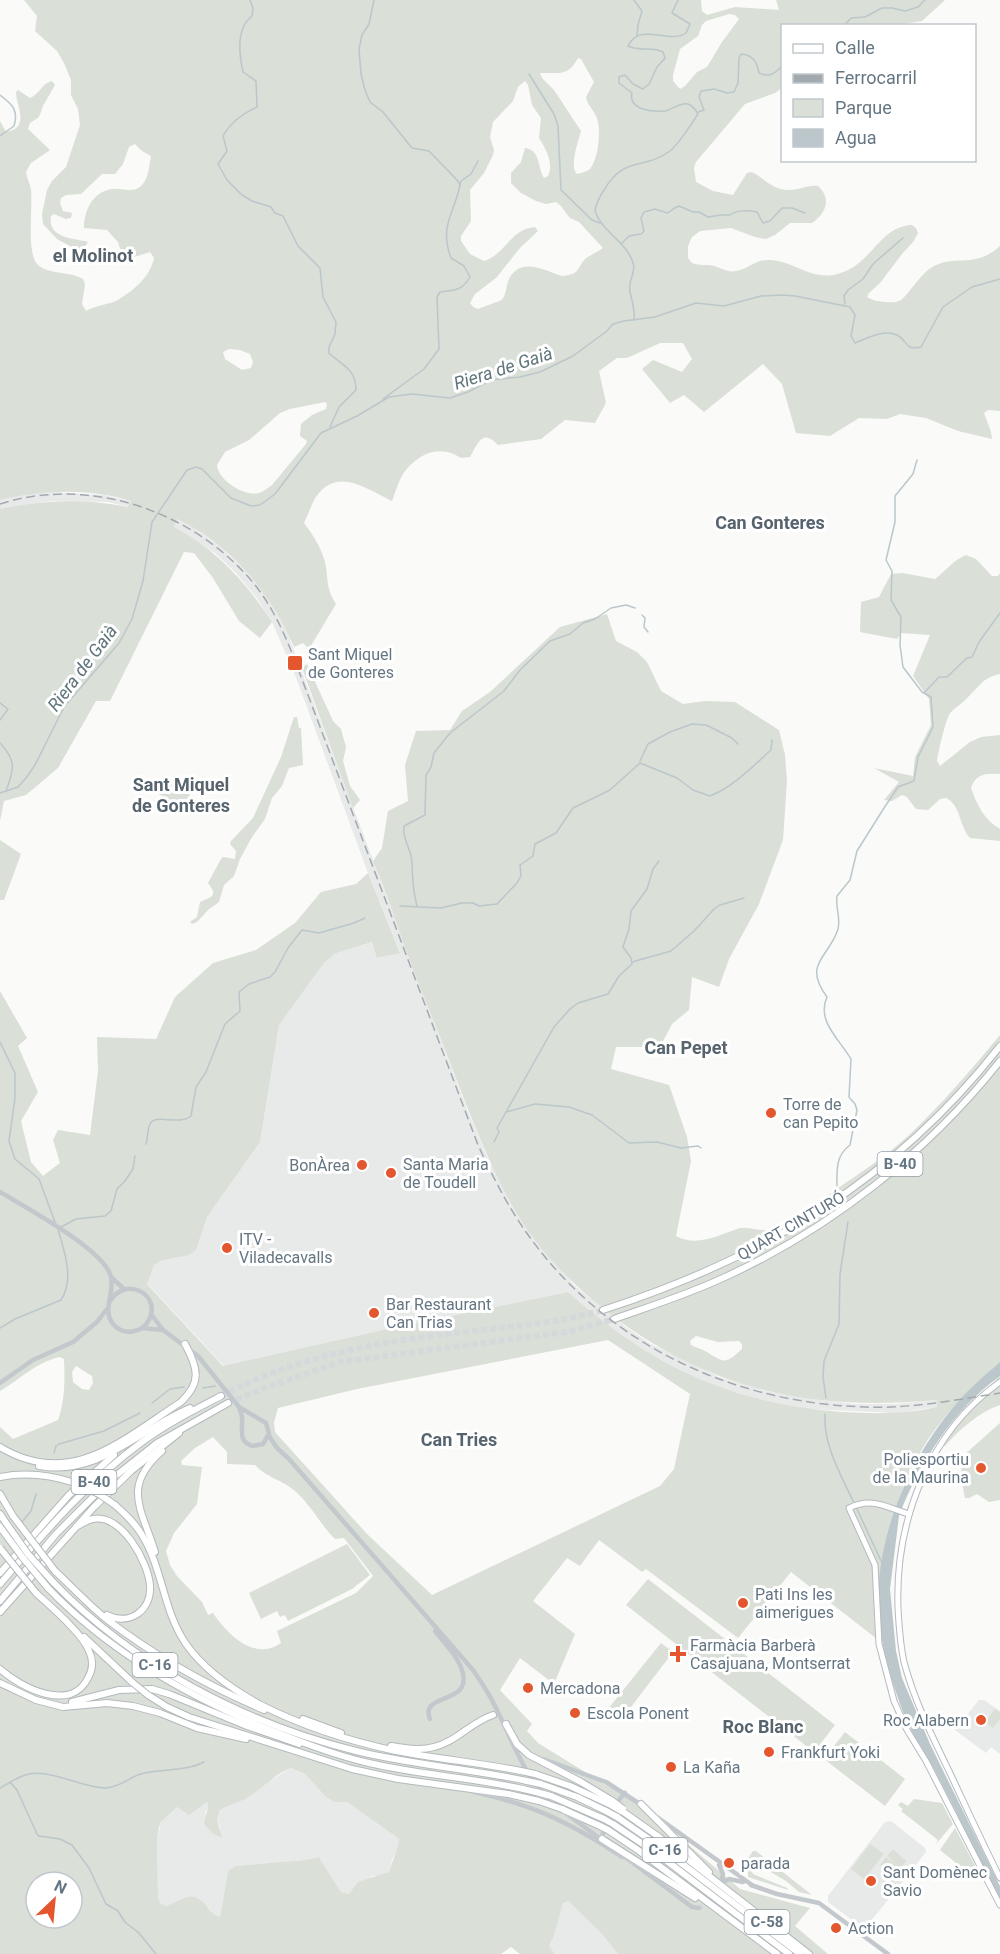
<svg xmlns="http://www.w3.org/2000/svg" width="1000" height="1954" font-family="Roboto,sans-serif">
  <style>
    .built { fill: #e8e9e9 }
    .green { fill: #dadfd7; fill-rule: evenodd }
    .water { fill: #bbc7cb }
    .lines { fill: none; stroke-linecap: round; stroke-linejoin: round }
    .stream { stroke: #bbc7cb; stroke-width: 1.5 }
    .minor-tunnel { stroke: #d5d9db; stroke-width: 4.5; stroke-dasharray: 4.5 2; stroke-linecap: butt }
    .highway-tunnel { stroke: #d5d9db; stroke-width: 6; stroke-dasharray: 6 3; stroke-linecap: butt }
    .major-casing { stroke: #b5babe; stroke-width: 7 }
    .highway-casing { stroke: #b4b9bd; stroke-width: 8 }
    .minor { stroke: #c3c8cc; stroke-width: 4.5 }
    .major { stroke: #fff; stroke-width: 5 }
    .highway { stroke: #fff; stroke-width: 6 }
    .rail { stroke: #a2aab0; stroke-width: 1.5; stroke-dasharray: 9 4.5; stroke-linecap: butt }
    .highway-bridge-casing { stroke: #b4b9bd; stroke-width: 8; stroke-linecap: butt }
    .highway-bridge { stroke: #fff; stroke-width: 6 }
    .poi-dot { fill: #e4572e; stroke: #fff; stroke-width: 2 }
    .labels { text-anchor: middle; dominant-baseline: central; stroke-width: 6; stroke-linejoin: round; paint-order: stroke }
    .shield { fill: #fff; stroke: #939fa8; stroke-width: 1.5 }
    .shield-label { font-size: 15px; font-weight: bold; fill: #657683 }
    .poi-label { font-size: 16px; fill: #657683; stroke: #fff; text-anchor: start }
    .street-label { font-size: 16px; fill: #657683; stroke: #fff }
    .neighbourhood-label { font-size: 18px; font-weight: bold; fill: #57646e; stroke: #fff }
    .water-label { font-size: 18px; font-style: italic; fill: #60757c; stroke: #fff }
  </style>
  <rect width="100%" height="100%" fill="#fafaf8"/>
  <!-- built -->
  <g class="built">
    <polygon points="52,492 104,495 131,501 129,507 108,502 52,501 0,509 0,500 28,493"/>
    <polygon points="177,519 196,529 222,548 244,569 265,594 287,632 467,1109 485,1152 513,1207 532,1235 575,1286 626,1327 651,1344 719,1377 766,1391 811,1399 854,1404 897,1404 937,1400 937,1407 897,1413 807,1409 775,1404 721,1389 694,1378 649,1353 601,1321 568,1292 378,1331 224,1366 147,1283 154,1265 160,1261 180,1257 196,1250 207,1217 260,1142 279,1025 324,963 334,954 373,942 378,958 400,952 368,873 297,680 272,622 256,597 236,573 215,553 174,527"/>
    <polygon points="979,1700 984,1700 1000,1711 1000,1754 991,1747 986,1753 955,1730"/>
    <polygon points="291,1768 305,1774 326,1797 334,1802 347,1802 399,1839 398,1849 392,1860 389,1872 379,1876 373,1876 349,1894 341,1892 319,1857 305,1860 235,1866 228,1871 220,1917 216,1916 207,1906 174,1904 165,1906 161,1904 158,1898 157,1839 161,1822 178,1806 194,1809 207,1802 208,1807 205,1813 221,1829 217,1820 220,1810 234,1802 248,1797 264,1784"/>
    <polygon points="891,1821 925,1848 926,1852 867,1926 860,1926 828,1902 828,1896 885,1822"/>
    <polygon points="568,1901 602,1934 618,1954 555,1954 549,1946 554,1936 563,1903"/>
  </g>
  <!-- green -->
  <g class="green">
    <path d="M24,0H701L702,11L707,15L735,7L779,10L776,0H945L922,21L897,25L782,26V88L775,93L745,104L696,162L694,168L696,182L713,191L733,195L747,173L752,172C762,177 769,186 781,189C794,193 807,184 818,186C832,199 826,213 812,223H790L775,235L766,239L755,237L731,228L700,231L692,237L688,246V258L692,263C699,266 707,264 714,266C721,268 729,273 736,271C750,269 754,259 771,260C799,262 816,287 850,269C873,257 883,226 912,225L916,228L918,233L913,242L902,254L880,283L869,293L867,297C873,301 878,301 885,302C889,302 895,303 899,301C907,298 919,275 931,268C954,253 974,270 1000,246V411L988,410L984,413L991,432L992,439L958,431L926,418L900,414L887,419L859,418L830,436L796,433L782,384L763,364L704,412L684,395L670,403L642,369L653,360L682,372L692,359L683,343H660L627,358H617L599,371L606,403L595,423L565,420L541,439L498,445C482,428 478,443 470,457L461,458C441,445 421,452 406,470C399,478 396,491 392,501C367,489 337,466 316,497C311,505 308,515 304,523C313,535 321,547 325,562C329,580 325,586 336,604L309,649L303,643L294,647C270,593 232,545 177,519L174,527C217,550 246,582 272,622L260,638L239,621L213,578L194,553L184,552L110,701H96L58,768L26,795L4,801L0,821V509C43,500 85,498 128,507L131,501C89,488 42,490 0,500V121L6,132C31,128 16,106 16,92L18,90L30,98C40,94 41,84 52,81L55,85L43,106L39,117L30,123L28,129L50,150L31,163L26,172C27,178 30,184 31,190C33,207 26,254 38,265C50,275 69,271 83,279L85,284L82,304L86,311C96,305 108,305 118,300C134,290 150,277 154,258L150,252L125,260L123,258L118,242L107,230L84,228C84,211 92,192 112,189C121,188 132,193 140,187C149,180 149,166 151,156L142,151L135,144L129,147L123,164L115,174H102L81,194L66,195L61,198L60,203L63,211L72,213L71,218L66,219L54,214L51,216C47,239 75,238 88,242L85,247L77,250L57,239L43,224L42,214L47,190L52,181L66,167L80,125L78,109L71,95V80L64,63L57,51L35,31L37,16ZM729,14L735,15L739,19L722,42L707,67L697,72L685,86L680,89L673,81V75L680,49L698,36L702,25L706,21ZM578,58L581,59L594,82L586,97C587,105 594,110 597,118C601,130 599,158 590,169C586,172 581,173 577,174C569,167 578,142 581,131L554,90L542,78L540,73C559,72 567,78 578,58ZM525,81L528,85L532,105L541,118L539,138C546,149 554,163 548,176L544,178C537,167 541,150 525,148L521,162L511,173V183L521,193L536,201L546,204L556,202L560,205L570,218L579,222L603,248C598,252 590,255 585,259C576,270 580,274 562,276C545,271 523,257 510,277C506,284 507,293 502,300L478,309L473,307L470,303L475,294L496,278L520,248L538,231L535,227C510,229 505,255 484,261L470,254L461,241V236L471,221L470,190L484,173L493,155L494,150L490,137L493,122L513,101L518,87ZM229,349L240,350L250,354L253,362L251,368L242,370L225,359L223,352ZM325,402L327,404L326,409L312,415L301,424L300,436L307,441L306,444L272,485C268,488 264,491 259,493C244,497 218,480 217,465L225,452L249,440L280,413L290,409Z"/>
    <path d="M966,555L976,559L992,576H998L1000,573V674C983,677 978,688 966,699C961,705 953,708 949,715C945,723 938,752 937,761L940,766L970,742L981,737L1000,735V774C986,773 975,774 971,788C977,805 984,820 1000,829V841L970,838C959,826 961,805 946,798L940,799L928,810L916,809L907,797L902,795L892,801L884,800L899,782L874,768L913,776L915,757L931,725L929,699L913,676L930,635L901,633L897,639L860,632L861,602L879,597L891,574L902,573L935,579C946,571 953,560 966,555Z"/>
    <path d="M607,614L616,641L637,652L647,662L661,691L683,704L705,701L735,702L779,730L785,755L787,781L783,840L759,904L729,959L719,987L692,977L689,1010L672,1024L660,1047H616L611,1069L669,1085L687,1137L691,1161L676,1236C696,1247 717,1236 737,1229C747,1225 759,1233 773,1229C794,1222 813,1206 831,1193C857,1175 884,1158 908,1136C941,1105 971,1070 1000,1035V1362C970,1389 941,1416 921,1451C891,1502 871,1580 883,1638L877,1639L791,1572L738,1638L646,1569L642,1572L599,1540L580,1566L567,1558L533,1601L575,1634L554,1684L520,1658L500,1690L532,1724L527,1731L538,1743L632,1801L677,1835L740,1889L810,1908L795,1926L828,1954H618L602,1934L568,1901L563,1903L554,1936L549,1946L555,1954H520L511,1947L501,1954H0V1427L13,1439L58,1420C65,1401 65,1379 64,1359L60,1357C36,1362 21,1379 0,1391V991L27,1038L18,1046L38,1092L21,1121L31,1162L43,1176L60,1163L53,1140L58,1130L90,1135L98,1071L97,1037L156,1039L175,997L213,963L256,950L295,923L321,892L356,884L368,873L400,953L377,958L372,942L334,954L324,963L279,1025L260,1142L207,1217L196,1250L189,1255L160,1261L154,1265L147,1284L223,1366L378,1331L568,1292C652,1366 730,1404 842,1412C874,1414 907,1414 937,1407V1400C810,1412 705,1389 605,1310C568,1281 535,1246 512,1205C485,1157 467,1106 447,1055C435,1023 421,991 409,958C397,926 387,893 373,861L382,848L388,811L408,801L405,765L416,731L450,730L462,711L490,692L560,627ZM696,1336L718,1342L739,1341L742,1344V1349C724,1366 724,1362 705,1351C700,1348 696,1348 691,1345L690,1341ZM608,1340L690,1394L674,1469L660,1486L432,1595L367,1534L275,1432L274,1422L278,1408L357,1389ZM76,1366L92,1376L93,1383L89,1390L82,1389L73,1382L72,1372ZM213,1437L227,1452V1464L255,1465C265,1477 283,1480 295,1491C311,1505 320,1524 335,1539L344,1538L373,1576L356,1593L277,1631L281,1643C255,1662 227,1634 213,1613L208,1615L202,1602L177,1576L170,1565L166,1551L174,1533L197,1504L202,1467L182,1465L181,1461L195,1448ZM291,1768L305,1774L326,1797L334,1802H347L399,1839C398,1851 392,1861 389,1872L358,1882L349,1894L341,1892L319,1857L305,1860L235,1866L228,1871L220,1917C207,1913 204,1894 188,1897C181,1899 173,1904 166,1906L161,1904L158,1898L157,1839L159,1827L161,1822L177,1807L189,1815L207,1802L208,1807L204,1824L212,1833L222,1838L217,1820L220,1810C230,1804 242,1802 251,1795C265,1786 275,1774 291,1768ZM36,1882H72V1918H36Z"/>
    <polygon points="307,664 333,721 341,729 346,747 343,761 350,786 360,800 353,808 302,668"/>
    <path d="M294,717H297L299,728H301L303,765L289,768L282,786L272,798L265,819L252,837L240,859L234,876L224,885L219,902L208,910L197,922L192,924L190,922L197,917L200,902C211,897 219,897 208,883L221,859L223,857L235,859L236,851L230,844L231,841L253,818L281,757Z"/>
    <polygon points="163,776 192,790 183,808 154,791"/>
    <polygon points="0,840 21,854 4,900 0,900"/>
    <path d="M1000,1376V1405C979,1412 959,1430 945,1446L937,1444L964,1409Z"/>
    <polygon points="1000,1423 1000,1500 989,1502 977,1494 969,1498 965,1498 961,1478 962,1457"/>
    <polygon points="347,1544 370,1575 352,1589 288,1621 285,1615 280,1617 277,1611 261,1619 249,1593"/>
    <polygon points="648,1579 835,1725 814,1752 626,1605"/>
    <polygon points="661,1643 673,1652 621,1720 608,1709"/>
    <polygon points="995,1709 1000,1712 1000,1719 993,1728 985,1722"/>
    <polygon points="845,1732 905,1779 885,1806 824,1759"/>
    <polygon points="914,1799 942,1803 953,1824 935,1845 938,1840 901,1811 903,1809 898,1805 901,1802 908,1806"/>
    <polygon points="955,1828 979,1873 978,1878 975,1878 940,1850"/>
    <polygon points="870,1844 884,1854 864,1879 851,1869"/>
    <polygon points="893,1849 906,1861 894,1876 880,1865 886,1857 898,1866 887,1856"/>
    <polygon points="753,1851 756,1851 812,1895 799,1892 786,1881 748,1859"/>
    <polygon points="742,1866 750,1867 753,1874 787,1888 788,1890 748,1877 748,1872 745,1870 741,1871"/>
  </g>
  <!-- water -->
  <path class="water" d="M1000,1362V1376C954,1409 919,1463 899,1516L890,1589L896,1651L902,1678L930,1744L1000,1886V1900C978,1856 957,1813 934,1769C923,1749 909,1730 902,1709C891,1680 879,1639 878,1607C877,1536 907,1464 951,1410C965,1392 983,1377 1000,1362Z"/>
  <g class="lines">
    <!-- stream -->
    <g class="stream">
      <path d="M250,0L253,8L252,16C236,28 239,54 243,72L256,81L257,107C244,113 230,123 223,136L227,151L218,164L227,180L242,195L252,201L271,207L275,213L283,216L298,246L320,268L323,297L336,322L335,334L329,347V353C341,365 356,368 356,390L339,407L330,427"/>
      <path d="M374,0L369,24L362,35L359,49L361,74L365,90L370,102L383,112L412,148L429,151L457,180L460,185C454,215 439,225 451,258L464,266L470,277C462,291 454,290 440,292L437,297L439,349L424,369L383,399"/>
      <polyline points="634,0 642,11 638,25 637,36"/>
      <polyline points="844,26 851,18 865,17 882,8 892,8 905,11 918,7 925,0"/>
      <polyline points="529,74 554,114 558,126 561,190 592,220 600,223"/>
      <path d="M0,95C12,104 19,110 14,126L0,136"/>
      <path d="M698,112L704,110L699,97L701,91L714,89L727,93L734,92L738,83L739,58L741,54C753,55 757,62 759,73C770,78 775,73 782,66"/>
      <polyline points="460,185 461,181 471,174 478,161"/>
      <path d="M621,244L629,236L641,234L644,231L641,218L644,212L655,209C675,216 664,212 679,206L693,212H699L708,217L721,215H730C736,210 749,210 757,212L763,223L770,221L782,208H792L805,213"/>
      <polyline points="845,304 844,296 848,290 863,279 873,264 903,238"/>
      <path d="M634,320C635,309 632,301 630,292C627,274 642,273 627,251C617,237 600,227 595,211C596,203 600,196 604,190C625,155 642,171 670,151C677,146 693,122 698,114C696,110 693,106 688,104C680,102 672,110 665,111C652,112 628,110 632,93L619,83V77L625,75L633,84L643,89L649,84L657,67L665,58L663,52C652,46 640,52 628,46C641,21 668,45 686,33L690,24L672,13L678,0"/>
      <polyline points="642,615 645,618 644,627 648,632"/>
      <polyline points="924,693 939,677 947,677 967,658 972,657 979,642 1000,613"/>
      <polyline points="0,703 8,709 0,720"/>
      <path d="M0,743C17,761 14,770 6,791"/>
      <polyline points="640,761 648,744 670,732 692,724 706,725 732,738 738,744"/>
      <path d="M0,793L18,787L26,778L35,765L64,707L119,643L132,619L143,581L152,522L187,470L196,467L202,469L231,498L251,506L260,505L275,494L321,433L357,416L389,397L412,394L450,398L468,392L491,380L520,377L540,372L573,356L607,331L613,324L624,321L655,317L696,303L724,306L761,296L783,295L795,296L850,307L855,315L851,336L855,343C867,338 884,329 897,335C908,340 904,351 921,347L943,307L972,287L1000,279"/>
      <path d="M400,906L441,908L462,903H473L479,906L497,904L517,883L521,876L520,865L533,856L535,844L556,833L573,808L610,790L640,763L677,778L693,790L710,796C733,787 752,767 771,750L772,740"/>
      <path d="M417,906C412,887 413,881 412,863C412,850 402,840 404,826L425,815L426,775L431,767L434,753L450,733L504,691L520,670L550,641L570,634L583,623L595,619L611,608L626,605L635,608"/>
      <polyline points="632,962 671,951 695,930 714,909 720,905 744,898"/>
      <polyline points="0,1042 15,1073 15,1098 9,1141 15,1159 39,1179 55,1222"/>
      <polyline points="506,1112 554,1027 570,1009 578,1003 608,994 619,976 632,964 631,958 623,947 629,929 631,911 647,889 653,869 659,861"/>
      <polyline points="494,1142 499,1132 497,1128 506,1112 535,1104 569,1107 592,1115 629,1143 657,1142 681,1148 698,1146 701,1148"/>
      <path d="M146,1144C148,1138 147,1130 150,1124C155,1113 179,1126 191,1116L196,1087L206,1072L225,1024L240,1011L239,992L249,984L270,977L275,972L288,948L302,930L319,933L354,923L365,918"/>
      <path d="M837,1188C837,1171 835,1156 850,1145L857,1110L855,1104L849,1097L851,1059C840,1040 816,1021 827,997C802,963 829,958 838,929C841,918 835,906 837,896L850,880L857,851L884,808L898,787L914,781L918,757L933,727L931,697L922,692L903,667L900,645L901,617L891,600L892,571L886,560L895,522V496L913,474L917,460"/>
      <polyline points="61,1227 76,1219 105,1216 111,1211 117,1189 125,1181 133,1169 135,1156"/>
      <path d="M0,1328L15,1319L61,1300C75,1279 64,1251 58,1229"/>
      <polyline points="203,1388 215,1386"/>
      <polyline points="826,1398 823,1377 824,1361 839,1324 840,1274 848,1222"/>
      <polyline points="152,1403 170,1389 184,1387"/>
      <path d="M825,1414C823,1445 841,1475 854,1503"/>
      <polyline points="54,1453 56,1446 59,1444 104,1431 140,1413"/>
      <polyline points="856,1507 883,1565"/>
      <polyline points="22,1522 31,1511 36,1494"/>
      <polyline points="10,1782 17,1790 37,1834 39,1836 60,1839 72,1845 89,1868 106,1904 118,1911 125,1922 139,1933 156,1954"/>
      <path d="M0,1788C8,1784 16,1778 25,1775C47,1767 82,1788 106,1788C122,1787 131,1775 145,1773C163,1769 187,1771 204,1762"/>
    </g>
    <!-- minor-tunnel -->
    <polyline class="minor-tunnel" points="699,1908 707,1902 722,1882"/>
    <!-- highway-tunnel -->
    <g class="highway-tunnel">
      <path d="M221,1396C287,1361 357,1346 431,1336C489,1328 547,1326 603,1310"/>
      <polyline points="228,1403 257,1391 340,1362 567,1332 614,1319"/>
    </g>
    <!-- major casing -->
    <g class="major-casing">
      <g id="major">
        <path d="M1000,1382C928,1433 895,1522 898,1608C899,1626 900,1644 904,1662C914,1700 932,1736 949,1771C966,1807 982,1842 1000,1878"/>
        <path d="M909,1514C885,1507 873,1497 849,1508L875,1565L879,1644L894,1701L907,1730L926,1761L1000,1905"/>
      </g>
    </g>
    <!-- highway casing -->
    <g class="highway-casing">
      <g id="highway">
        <path d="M603,1310C764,1258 895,1180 1000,1046"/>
        <path d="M614,1319C651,1306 689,1294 725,1277C830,1229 928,1152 1000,1061"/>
        <path d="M0,1447C71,1490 123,1439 181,1402C202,1382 198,1368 185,1344"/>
        <path d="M39,1466C99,1477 139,1429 190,1408"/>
        <path d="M0,1477C25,1472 51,1475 75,1483"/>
        <polyline points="0,1494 13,1516"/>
        <path d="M115,1505C125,1514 135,1523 142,1535C163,1569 163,1611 186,1644C204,1670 232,1689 259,1704C302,1726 349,1741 396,1751C438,1759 480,1763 521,1771"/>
        <polyline points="0,1514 6,1523"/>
        <path d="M76,1527C81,1524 88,1520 93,1519C122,1514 148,1562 150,1585C152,1611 129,1626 107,1615"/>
        <path d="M155,1552C142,1509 121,1487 162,1451"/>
        <path d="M55,1571C71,1586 87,1603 105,1618C153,1655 208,1686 264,1710"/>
        <polyline points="0,1573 69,1495 114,1455"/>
        <path d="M53,1582C133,1665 244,1723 356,1751C413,1765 471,1769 527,1781"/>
        <path d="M0,1584C44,1533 87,1482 142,1442C166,1424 194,1410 221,1396"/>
        <path d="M48,1588C115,1658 201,1704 291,1738C317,1748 342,1757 369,1763C424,1776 481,1778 536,1792"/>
        <polyline points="0,1601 56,1534 108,1482 157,1443 228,1403"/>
        <polyline points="0,1612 94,1507 131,1471 179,1433"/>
        <polyline points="84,1637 133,1683"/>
        <path d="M0,1669C21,1688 71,1713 88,1678C93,1669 93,1659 89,1651C83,1634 50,1606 36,1593"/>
        <polyline points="0,1683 36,1700 63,1707 107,1703 133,1706 160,1713 197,1728 246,1739"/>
        <polyline points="148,1695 167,1707 189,1717 352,1769 398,1779 508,1794 539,1801"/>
        <polyline points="72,1702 119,1690 152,1689 169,1694 247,1726 299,1744"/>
        <polyline points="303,1719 341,1733"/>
        <polyline points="506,1724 517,1744 529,1755 581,1782 611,1800"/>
        <path d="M391,1746C406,1748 420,1751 434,1747C456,1742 471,1722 493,1715"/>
        <polyline points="535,1774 570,1786 609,1804"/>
        <polyline points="541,1784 577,1797 606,1811"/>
        <polyline points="551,1796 604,1819"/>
        <polyline points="641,1804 709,1872"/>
        <polyline points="562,1809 600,1826"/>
        <polyline points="622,1811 659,1837 809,1954"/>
        <polyline points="617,1817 663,1849 800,1954"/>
        <polyline points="613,1824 659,1855 789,1954"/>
        <polyline points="608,1830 638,1850 777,1954"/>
        <polyline points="602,1839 695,1898"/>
      </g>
    </g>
    <!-- minor -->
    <g class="minor">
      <path d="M0,1192C25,1207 105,1250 111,1277C115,1293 101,1311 114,1325C124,1336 142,1333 149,1320C162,1295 126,1275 110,1301"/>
      <polyline points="112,1278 124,1289"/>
      <path d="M151,1314L163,1330L198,1356L239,1407L266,1423L269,1434L263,1444L252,1446C240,1441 242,1435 242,1424C243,1418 241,1412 239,1407"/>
      <polyline points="142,1328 163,1330"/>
      <polyline points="0,1383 33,1360 73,1342 97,1322 107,1309"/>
      <path d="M269,1436L277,1448L289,1459L473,1670C481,1682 489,1693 495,1706C515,1745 522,1775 556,1806"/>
      <path d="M430,1719C419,1693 470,1705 463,1674C460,1658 444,1643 435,1631"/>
      <polyline points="543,1759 606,1782 643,1806"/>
      <path d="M474,1792C534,1805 571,1823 622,1857"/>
      <polyline points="563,1811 602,1840"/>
      <polyline points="657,1817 752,1885"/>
      <path d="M602,1839C603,1824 614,1804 625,1793"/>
      <polyline points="621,1854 692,1907 699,1908"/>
      <polyline points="719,1865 723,1874 722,1879"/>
      <polyline points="725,1881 729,1879 743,1882"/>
      <polyline points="751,1885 777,1894 819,1903 888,1954"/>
    </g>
    <!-- major -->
    <use href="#major" class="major"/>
    <!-- highway -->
    <use href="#highway" class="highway"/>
    <!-- rail -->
    <path class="rail" d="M0,504C90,475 196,512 255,585C274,609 286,637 297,666L478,1145C492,1175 507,1205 526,1232C604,1343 731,1403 865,1407C910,1409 955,1400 1000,1393"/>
    <!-- highway-bridge casing -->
    <g class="highway-bridge-casing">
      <g id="highway-bridge">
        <polyline points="75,1483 99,1494 115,1505"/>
        <polyline points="13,1516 55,1571"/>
        <polyline points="6,1523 28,1554 53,1582"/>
        <polyline points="0,1527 23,1558 48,1588"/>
        <polyline points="0,1548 36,1593"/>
        <polyline points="133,1683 148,1695"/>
        <polyline points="521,1771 535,1774"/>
        <polyline points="527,1781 541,1784"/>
        <polyline points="536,1792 551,1796"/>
        <polyline points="611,1800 623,1809"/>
        <polyline points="539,1801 562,1809"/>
        <polyline points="609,1804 621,1811"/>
        <polyline points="606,1811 617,1817"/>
        <polyline points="604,1819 613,1824"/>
        <polyline points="600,1826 608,1830"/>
      </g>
    </g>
    <!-- highway-bridge -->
    <use href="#highway-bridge" class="highway-bridge"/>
  </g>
  <!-- markers -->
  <g class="poi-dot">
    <rect x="287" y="655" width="16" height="16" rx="3"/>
    <circle cx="771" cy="1113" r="6"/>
    <circle cx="362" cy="1165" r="6"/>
    <circle cx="391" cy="1173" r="6"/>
    <circle cx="227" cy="1248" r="6"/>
    <circle cx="374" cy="1313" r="6"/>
    <circle cx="981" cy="1468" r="6"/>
    <circle cx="743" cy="1603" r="6"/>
    <path d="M675 1645h6v6h6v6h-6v6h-6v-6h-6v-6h6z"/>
    <circle cx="528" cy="1688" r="6"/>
    <circle cx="575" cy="1713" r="6"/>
    <circle cx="981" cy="1720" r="6"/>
    <circle cx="769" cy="1752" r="6"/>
    <circle cx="671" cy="1767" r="6"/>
    <circle cx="729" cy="1863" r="6"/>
    <circle cx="871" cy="1881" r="6"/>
    <circle cx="836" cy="1928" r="6"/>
  </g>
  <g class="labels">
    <!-- shield labels -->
    <g class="shield">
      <rect x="877.5" y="1152" width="45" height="24" rx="4.5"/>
      <rect x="71.5" y="1470" width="45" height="24" rx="4.5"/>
      <rect x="132.5" y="1653" width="45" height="24" rx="4.5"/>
      <rect x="642.5" y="1838" width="45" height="24" rx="4.5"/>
      <rect x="744.5" y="1910" width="45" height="24" rx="4.5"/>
    </g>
    <g class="shield-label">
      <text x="900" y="1164">B-40</text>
      <text x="94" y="1482">B-40</text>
      <text x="155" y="1665">C-16</text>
      <text x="665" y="1850">C-16</text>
      <text x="767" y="1922">C-58</text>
    </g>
    <!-- poi labels -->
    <g class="poi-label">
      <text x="308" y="654">Sant Miquel<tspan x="308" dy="18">de Gonteres</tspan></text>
      <text x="783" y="1104">Torre de<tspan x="783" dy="18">can Pepito</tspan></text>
      <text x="403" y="1164">Santa Maria<tspan x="403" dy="18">de Toudell</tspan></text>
      <text x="350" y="1165" text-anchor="end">BonÀrea</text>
      <text x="239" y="1239">ITV -<tspan x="239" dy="18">Viladecavalls</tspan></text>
      <text x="386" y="1304">Bar Restaurant<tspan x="386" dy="18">Can Trias</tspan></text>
      <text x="969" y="1459" text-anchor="end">Poliesportiu<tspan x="969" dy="18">de la Maurina</tspan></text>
      <text x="755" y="1594">Pati Ins les<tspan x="755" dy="18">aimerigues</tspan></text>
      <text x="690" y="1645">Farmàcia Barberà<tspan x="690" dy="18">Casajuana, Montserrat</tspan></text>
      <text x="540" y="1688">Mercadona</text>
      <text x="587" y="1713">Escola Ponent</text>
      <text x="969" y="1720" text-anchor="end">Roc Alabern</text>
      <text x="781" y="1752">Frankfurt Yoki</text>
      <text x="683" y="1767">La Kaña</text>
      <text x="741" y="1863">parada</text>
      <text x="883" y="1872">Sant Domènec<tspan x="883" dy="18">Savio</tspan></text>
      <text x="848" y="1928">Action</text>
    </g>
    <!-- street labels -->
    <g class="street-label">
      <text transform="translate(791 1226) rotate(-30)">QUART CINTURÓ</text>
    </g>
    <!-- neighbourhood labels -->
    <g class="neighbourhood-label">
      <text x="93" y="255">el Molinot</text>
      <text x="770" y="522">Can Gonteres</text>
      <text x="181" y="784">Sant Miquel<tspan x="181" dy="21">de Gonteres</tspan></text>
      <text x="686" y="1047">Can Pepet</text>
      <text x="459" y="1439">Can Tries</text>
      <text x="763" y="1726">Roc Blanc</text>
    </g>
    <!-- water labels -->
    <g class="water-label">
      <text transform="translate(503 368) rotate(-18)">Riera de Gaià</text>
      <text transform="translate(82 668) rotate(-53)">Riera de Gaià</text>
    </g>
  </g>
  <!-- legend -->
  <rect x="781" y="24" width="195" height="138" fill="#ffffff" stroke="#c1c8cd" stroke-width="1.5"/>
  <rect x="793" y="44" width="30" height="9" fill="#ffffff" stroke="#c1c8cd" stroke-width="1.5"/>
  <text x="835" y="54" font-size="18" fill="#657683">Calle</text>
  <rect x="793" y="74" width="30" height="9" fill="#a2aab0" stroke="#c1c8cd" stroke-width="1.5"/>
  <text x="835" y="84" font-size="18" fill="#657683">Ferrocarril</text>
  <rect x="793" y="99" width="30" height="18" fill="#dadfd7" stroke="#c1c8cd" stroke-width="1.5"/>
  <text x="835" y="114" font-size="18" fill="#657683">Parque</text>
  <rect x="793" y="129" width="30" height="18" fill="#bbc7cb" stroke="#c1c8cd" stroke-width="1.5"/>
  <text x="835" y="144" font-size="18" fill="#657683">Agua</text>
  <!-- north arrow -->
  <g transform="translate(54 1900) rotate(26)"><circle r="28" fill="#ffffff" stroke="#c1c8cd" stroke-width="1.5"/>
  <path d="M0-4.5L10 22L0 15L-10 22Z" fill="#e4572e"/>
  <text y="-9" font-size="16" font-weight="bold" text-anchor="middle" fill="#657683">N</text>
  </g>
</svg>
